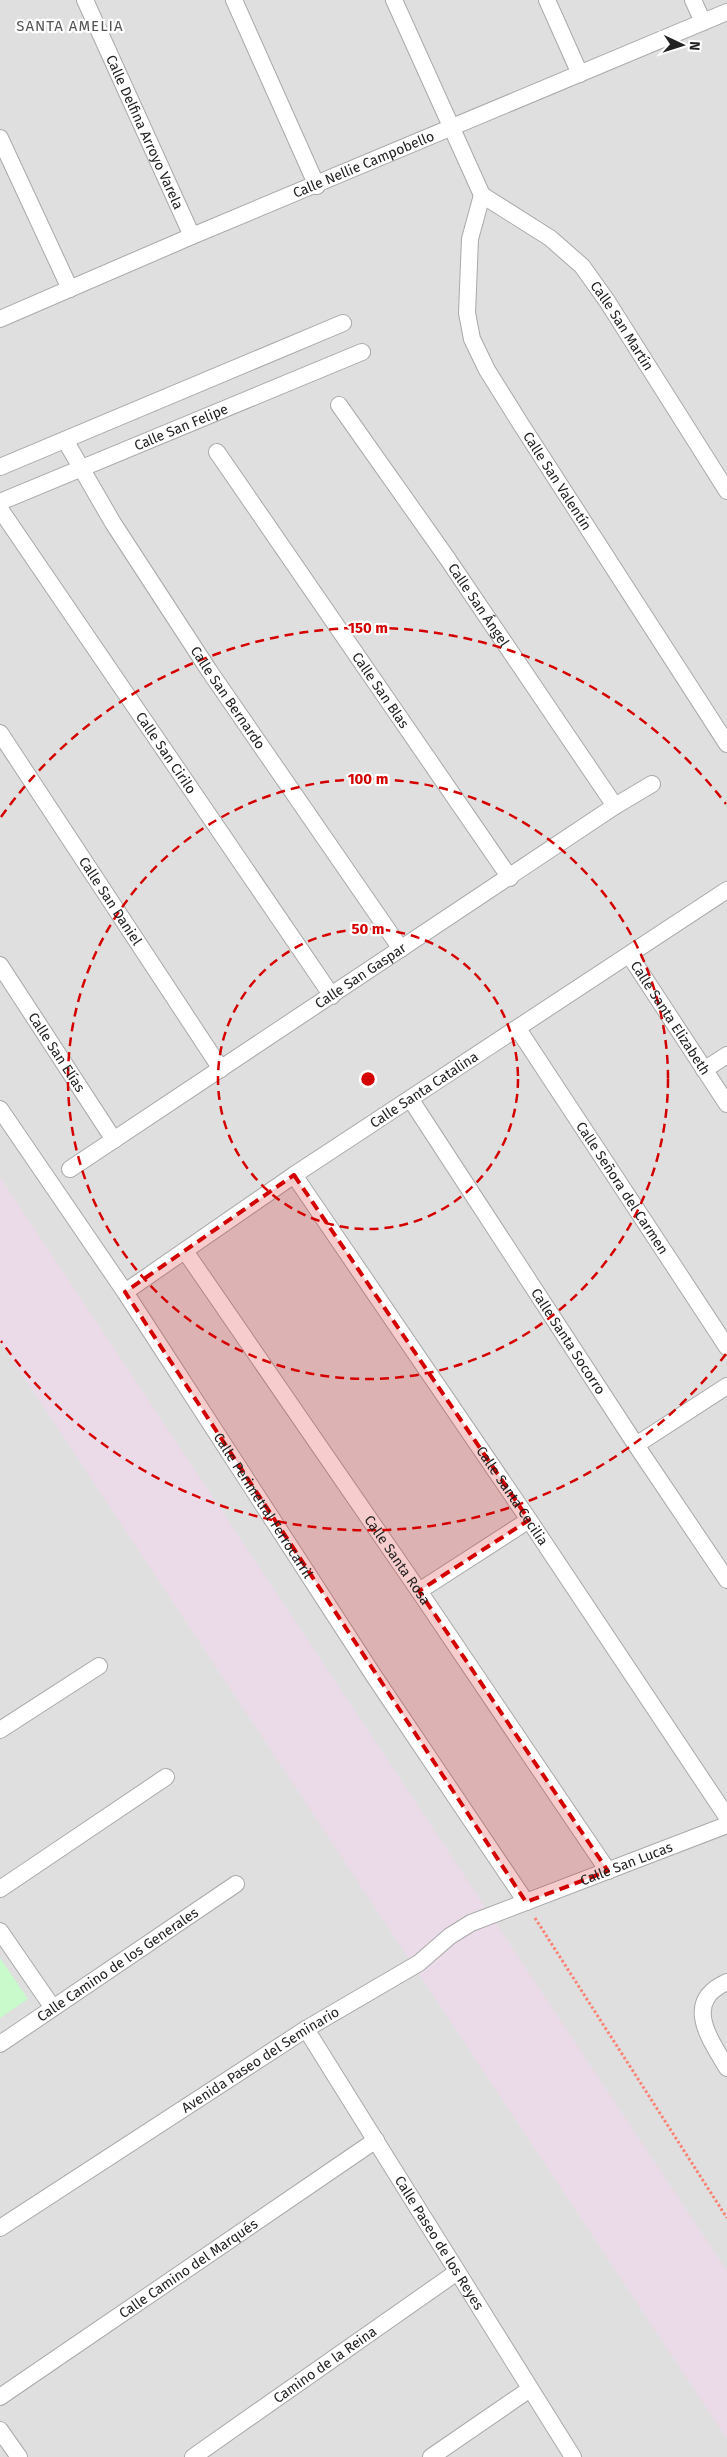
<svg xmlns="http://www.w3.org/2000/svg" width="727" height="2457" font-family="'Fira Sans',sans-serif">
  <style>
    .residential { fill: #e0dfdf }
    .industrial { fill: #ebdbe8 }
    .park { fill: #c8facc }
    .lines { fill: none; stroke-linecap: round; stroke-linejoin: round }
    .street-casing { stroke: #a9a9a9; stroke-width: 18 }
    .path { stroke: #fa8072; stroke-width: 3; stroke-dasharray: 2.5 2.5; stroke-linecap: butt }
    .street { stroke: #fff; stroke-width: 16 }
    .marked { fill: #d40000; fill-opacity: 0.2; stroke: #d40000; stroke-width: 4; stroke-dasharray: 10 6; stroke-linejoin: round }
    .ring { fill: none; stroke: #d40000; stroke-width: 2.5; stroke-dasharray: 9 6 }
    .labels { text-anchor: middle; stroke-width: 4.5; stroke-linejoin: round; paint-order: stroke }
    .street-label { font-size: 14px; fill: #222; stroke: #fff }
    .neighbourhood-label { font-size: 15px; letter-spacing: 1px; fill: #555; stroke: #fff }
    .centre { fill: #d40000; stroke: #fff; stroke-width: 2.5 }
    .ring-label { font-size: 15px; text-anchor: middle; font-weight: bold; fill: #d40000; stroke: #fff; stroke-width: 4.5; stroke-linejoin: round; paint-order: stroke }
  </style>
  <rect width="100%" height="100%" fill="#f2efe9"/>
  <rect class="residential" x="0" y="0" width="727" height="2457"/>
  <polygon class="industrial" points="0,1177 727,2271 727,2439 0,1341"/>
  <polygon class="park" points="0,1958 28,1999 0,2018"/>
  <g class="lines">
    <defs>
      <g id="street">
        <path id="s1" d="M85 0 192 236"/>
        <polyline points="234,0 317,186"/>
        <polyline points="394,0 482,195"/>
        <polyline points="547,0 580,74"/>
        <polyline points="693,0 703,22"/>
        <polyline points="0,138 70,289"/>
        <path id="s2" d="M482 195 470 239 467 313 472 339 487 370 522 426 727 744"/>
        <path id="s3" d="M482 195 550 238 582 266 607 301 727 491"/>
        <path id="s4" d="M0 319 192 236 727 12"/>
        <path id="s5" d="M339 405 447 558 615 806"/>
        <path id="s6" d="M65 440 113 523 210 672 401 949"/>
        <path id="s7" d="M217 452 510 878"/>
        <polyline points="0,467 343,323"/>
        <path id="s8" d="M0 502 362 352"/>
        <path id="s9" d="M0 509 332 996"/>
        <path id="s10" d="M0 733 221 1069"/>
        <path id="s11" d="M630 956 727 1104"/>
        <path id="s12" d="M0 965 114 1140"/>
        <path id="s13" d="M518 1029 727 1347"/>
        <polyline points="704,1070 727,1055"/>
        <path id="s14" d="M411 1100 636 1445 727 1580"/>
        <path id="s15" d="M0 1109 125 1292 374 1676 526 1902"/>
        <path id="s16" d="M70 1169 615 806 652 784"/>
        <path id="s17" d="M294 1175 529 1520 727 1817"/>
        <path id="s18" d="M185 1251 419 1591 608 1871"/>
        <path id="s19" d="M125 1292 294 1175 727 890"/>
        <polyline points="636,1445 727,1386"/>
        <polyline points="419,1591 529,1520"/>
        <polyline points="0,1730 99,1666"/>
        <polyline points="0,1889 166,1777"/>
        <polyline points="0,1931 53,2008"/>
        <path d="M727 1982C682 2002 710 2039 727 2068"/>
        <path id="s20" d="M306 2029 573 2457"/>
        <path id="s21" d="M0 2044 236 1884"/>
        <path id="s22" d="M0 2228 306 2029 419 1963 450 1936 471 1923 727 1825"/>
        <path id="s23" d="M0 2397 376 2140"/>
        <polyline points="0,2430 19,2457"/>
        <path id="s24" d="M193 2457 457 2272"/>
        <polyline points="431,2457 530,2389"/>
      </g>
    </defs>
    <use href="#street" class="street-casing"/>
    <polyline class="path" points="535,1918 727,2218"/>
    <use href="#street" class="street"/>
  </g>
  <path class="marked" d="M294 1175 529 1520 419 1591 608 1871 526 1902 125 1292Z"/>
  <g class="ring">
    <circle cx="368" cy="1079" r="150"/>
    <circle cx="368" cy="1079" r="300"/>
    <path d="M726 1354A451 451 0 0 1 1 1341M1 817A451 451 0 0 1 726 804"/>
  </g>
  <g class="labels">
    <g class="street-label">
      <text dy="5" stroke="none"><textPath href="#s1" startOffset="145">Calle Delfina Arroyo Varela</textPath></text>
      <text dy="5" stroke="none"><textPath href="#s4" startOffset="395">Calle Nellie Campobello</textPath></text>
      <text dy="5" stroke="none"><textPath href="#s3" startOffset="195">Calle San Martín</textPath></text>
      <text dy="5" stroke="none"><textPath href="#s8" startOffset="196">Calle San Felipe</textPath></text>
      <text dy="5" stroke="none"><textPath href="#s2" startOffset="312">Calle San Valentín</textPath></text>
      <text dy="5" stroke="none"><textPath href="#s5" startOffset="244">Calle San Ángel</textPath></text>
      <text dy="5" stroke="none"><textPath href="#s7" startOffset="289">Calle San Blas</textPath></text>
      <text dy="5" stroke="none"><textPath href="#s6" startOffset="305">Calle San Bernardo</textPath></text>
      <text dy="5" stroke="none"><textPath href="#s9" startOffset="295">Calle San Cirilo</textPath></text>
      <text dy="5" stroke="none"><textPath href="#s10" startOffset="201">Calle San Daniel</textPath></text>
      <text dy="5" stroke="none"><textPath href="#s16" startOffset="349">Calle San Gaspar</textPath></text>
      <text dy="5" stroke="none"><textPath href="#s11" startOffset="74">Calle Santa Elizabeth</textPath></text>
      <text dy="5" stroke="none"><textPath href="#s12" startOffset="104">Calle San Elías</textPath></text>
      <text dy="5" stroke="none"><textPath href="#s19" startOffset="361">Calle Santa Catalina</textPath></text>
      <text dy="5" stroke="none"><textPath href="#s13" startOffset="190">Calle Señora del Carmen</textPath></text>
      <text dy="5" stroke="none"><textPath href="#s14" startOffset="288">Calle Santa Socorro</textPath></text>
      <text dy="5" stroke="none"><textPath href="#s17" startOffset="388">Calle Santa Cecilia</textPath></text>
      <text dy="5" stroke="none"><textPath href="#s15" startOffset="476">Calle Perimetral Ferrocarril</textPath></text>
      <text dy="5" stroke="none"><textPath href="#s18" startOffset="375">Calle Santa Rosa</textPath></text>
      <text dy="5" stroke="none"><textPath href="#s22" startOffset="728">Calle San Lucas</textPath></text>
      <text dy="5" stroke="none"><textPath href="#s21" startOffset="142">Calle Camino de los Generales</textPath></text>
      <text dy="5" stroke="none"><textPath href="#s22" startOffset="310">Avenida Paseo del Seminario</textPath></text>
      <text dy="5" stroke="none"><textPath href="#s20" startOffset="252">Calle Paseo de los Reyes</textPath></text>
      <text dy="5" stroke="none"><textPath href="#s23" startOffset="228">Calle Camino del Marqués</textPath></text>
      <text dy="5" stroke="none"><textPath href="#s24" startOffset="161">Camino de la Reina</textPath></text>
    </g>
    <g class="neighbourhood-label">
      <text x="70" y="31">SANTA AMELIA</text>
    </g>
  </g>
  <circle cx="368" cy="1079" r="8" class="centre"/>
  <g class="ring-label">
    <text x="368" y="633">150 m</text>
    <text x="368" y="784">100 m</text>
    <text x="368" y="934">50 m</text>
  </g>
  <g transform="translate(682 45) rotate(94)" stroke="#ffffff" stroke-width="4" paint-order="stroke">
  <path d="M0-4L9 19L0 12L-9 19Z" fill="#222222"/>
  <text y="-8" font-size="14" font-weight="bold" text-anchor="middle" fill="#222222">N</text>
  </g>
</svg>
